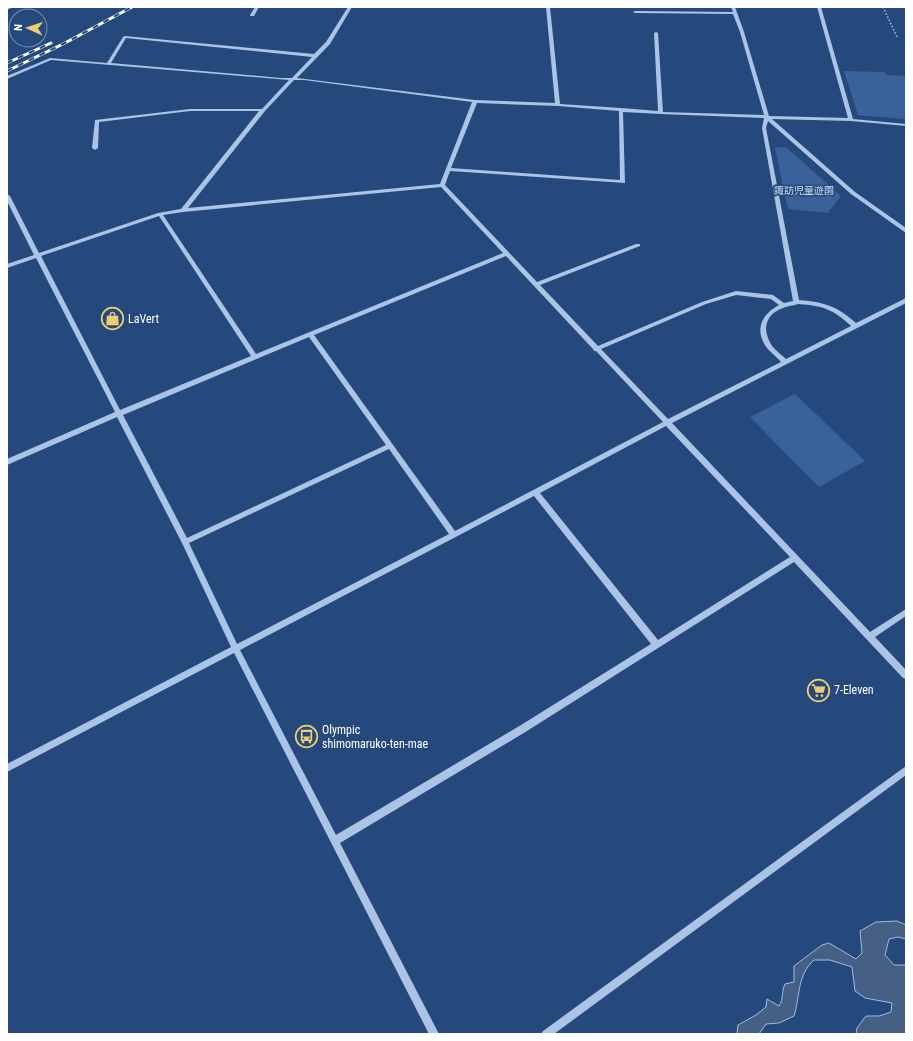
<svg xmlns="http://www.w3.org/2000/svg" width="913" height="1041" font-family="'Roboto Condensed','Noto Sans JP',sans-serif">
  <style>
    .green { fill: #3a629a }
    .water { fill: #466085; stroke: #a0bee5 }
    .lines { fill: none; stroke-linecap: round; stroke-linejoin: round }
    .path { stroke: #abc3e5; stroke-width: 1.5; stroke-dasharray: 1.5 2; stroke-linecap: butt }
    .minor { fill: #abc3e5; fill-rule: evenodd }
    .rail-casing { stroke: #fff; stroke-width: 3 }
    .rail { stroke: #26497d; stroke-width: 2; stroke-dasharray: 6; stroke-linecap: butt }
    .labels { text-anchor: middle; stroke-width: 3; stroke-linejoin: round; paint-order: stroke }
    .far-park-label { font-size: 10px; fill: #cedef4; stroke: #26497d }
    .poi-label { font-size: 12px; fill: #fff; stroke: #26497d; text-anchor: start }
  </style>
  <rect width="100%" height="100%" fill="#26497d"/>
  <g class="green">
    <polygon points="844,71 885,72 886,75 906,76 906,119 858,115"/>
    <polygon points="786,147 841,196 828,213 788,209 775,148"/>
    <polygon points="795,394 865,461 819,487 750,417"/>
  </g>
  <path class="water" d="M897 921 906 925V939L898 937 889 939 885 955 894 965H906V1034H856L857 1028 866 1016H879L891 1012 892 1003 865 998 855 991 852 967 830 960H814C797 975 800 997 794 1016L779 1023 766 1024 759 1034H737L738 1025 756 1015 766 1007 767 999 779 1006C784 999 781 992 785 984L794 982V966L822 945 829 943 856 959 862 953 860 931 876 922Z"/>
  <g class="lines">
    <polyline class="path" points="883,7 897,37"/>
    <g class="minor">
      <polygon points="7,7 13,7 7,10"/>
      <polygon points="255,7 259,7 254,16 250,16 250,15"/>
      <path d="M348 7H352L330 44 297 78 475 100 555 103 546 7H550L560 104 621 108 658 111 654 33 656 32 658 33 663 112 764 115 740 32 733 14 635 13 633 12 635 11 733 12 731 7H735L744 32 769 116 848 118 817 7H821L853 119 906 124V126L851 121 772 119 855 192 906 228V233L851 194 768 121 766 128 799 300C824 302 837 306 856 323L906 298V303L672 423 870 632 906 609V616L875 637 906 670V679L903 678 794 562 527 731 340 843 439 1034H429L234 653 7 772V764L231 647 182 543 117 417 7 465V459L115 412 36 258 7 268V264L34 255 7 201V194L10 196 39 253 158 213 181 209 259 111H190L99 122 98 148 95 150 92 148 95 120 190 109H262L289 80 51 60 7 79V76L50 58 107 63 123 37 125 36 314 54 326 42ZM126 38 312 57 292 78H281L111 63ZM294 80H304L472 102 440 184 188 208 265 111ZM477 103 558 106 619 111 620 180 451 168ZM623 112 661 114 764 118 762 128 793 301 784 303 773 295 736 291 702 302 598 346 540 285 640 246V244H636L537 282 445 185 450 171 625 183ZM441 187 503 253 256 354 163 215 183 212ZM159 216 251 356 120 410 41 256ZM506 256 593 349 594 351H596L663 422 455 531 314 335ZM736 295 771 299 779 305C761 315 754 330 767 348 771 353 777 357 781 362L668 419 601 349 706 304ZM799 304C823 306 833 309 851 326L786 359C782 355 776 351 772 346 769 341 766 334 766 328 768 310 784 307 799 304ZM309 337 386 445 187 538 123 415ZM666 426 790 557 658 640 540 493ZM389 449 449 534 237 644 189 543ZM534 496 651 644 521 725 336 835 240 650Z"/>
      <polygon points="906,766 906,775 554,1034 541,1034 543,1031"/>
    </g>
    <defs>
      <g id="rail">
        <polyline points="7,63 51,43"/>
        <polyline points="7,71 63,44 132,7"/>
      </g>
    </defs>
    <use href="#rail" class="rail-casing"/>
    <use href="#rail" class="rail"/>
  </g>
  <defs>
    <symbol id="shop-ring" viewBox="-11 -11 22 22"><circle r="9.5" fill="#26497d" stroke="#edce71" stroke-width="1.5"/><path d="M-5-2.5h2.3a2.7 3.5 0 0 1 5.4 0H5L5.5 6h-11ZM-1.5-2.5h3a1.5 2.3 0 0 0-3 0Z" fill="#edce71"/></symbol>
    <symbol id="supermarket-ring" viewBox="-11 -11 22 22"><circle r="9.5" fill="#26497d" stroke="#edce71" stroke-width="1.5"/><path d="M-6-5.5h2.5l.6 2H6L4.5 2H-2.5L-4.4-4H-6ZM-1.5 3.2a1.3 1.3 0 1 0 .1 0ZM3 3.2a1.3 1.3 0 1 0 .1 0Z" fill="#edce71"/></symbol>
    <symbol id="bus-ring" viewBox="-11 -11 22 22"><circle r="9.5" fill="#26497d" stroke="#edce71" stroke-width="1.5"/><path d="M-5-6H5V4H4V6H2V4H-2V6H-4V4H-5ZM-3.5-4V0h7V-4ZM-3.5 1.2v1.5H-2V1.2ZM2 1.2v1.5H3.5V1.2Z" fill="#edce71"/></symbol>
  </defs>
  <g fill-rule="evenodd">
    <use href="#shop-ring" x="100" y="306" width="25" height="25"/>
    <use href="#supermarket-ring" x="806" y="678" width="25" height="25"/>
    <use href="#bus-ring" x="294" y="724" width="25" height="25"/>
  </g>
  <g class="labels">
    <g class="far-park-label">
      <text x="804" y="194">諏訪児童遊園</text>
    </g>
    <g class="poi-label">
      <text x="128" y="323">LaVert</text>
      <text x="834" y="694">7-Eleven</text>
      <text x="322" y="734">Olympic<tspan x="322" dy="14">shimomaruko-ten-mae</tspan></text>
    </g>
  </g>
  <rect width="913" height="1041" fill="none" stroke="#ffffff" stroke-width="16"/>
  <g transform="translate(28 28) rotate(273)"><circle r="19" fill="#26497d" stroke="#7d92b1"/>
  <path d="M0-3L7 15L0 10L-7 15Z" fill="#edce71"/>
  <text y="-6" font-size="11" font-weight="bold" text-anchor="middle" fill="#ffffff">N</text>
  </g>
</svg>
